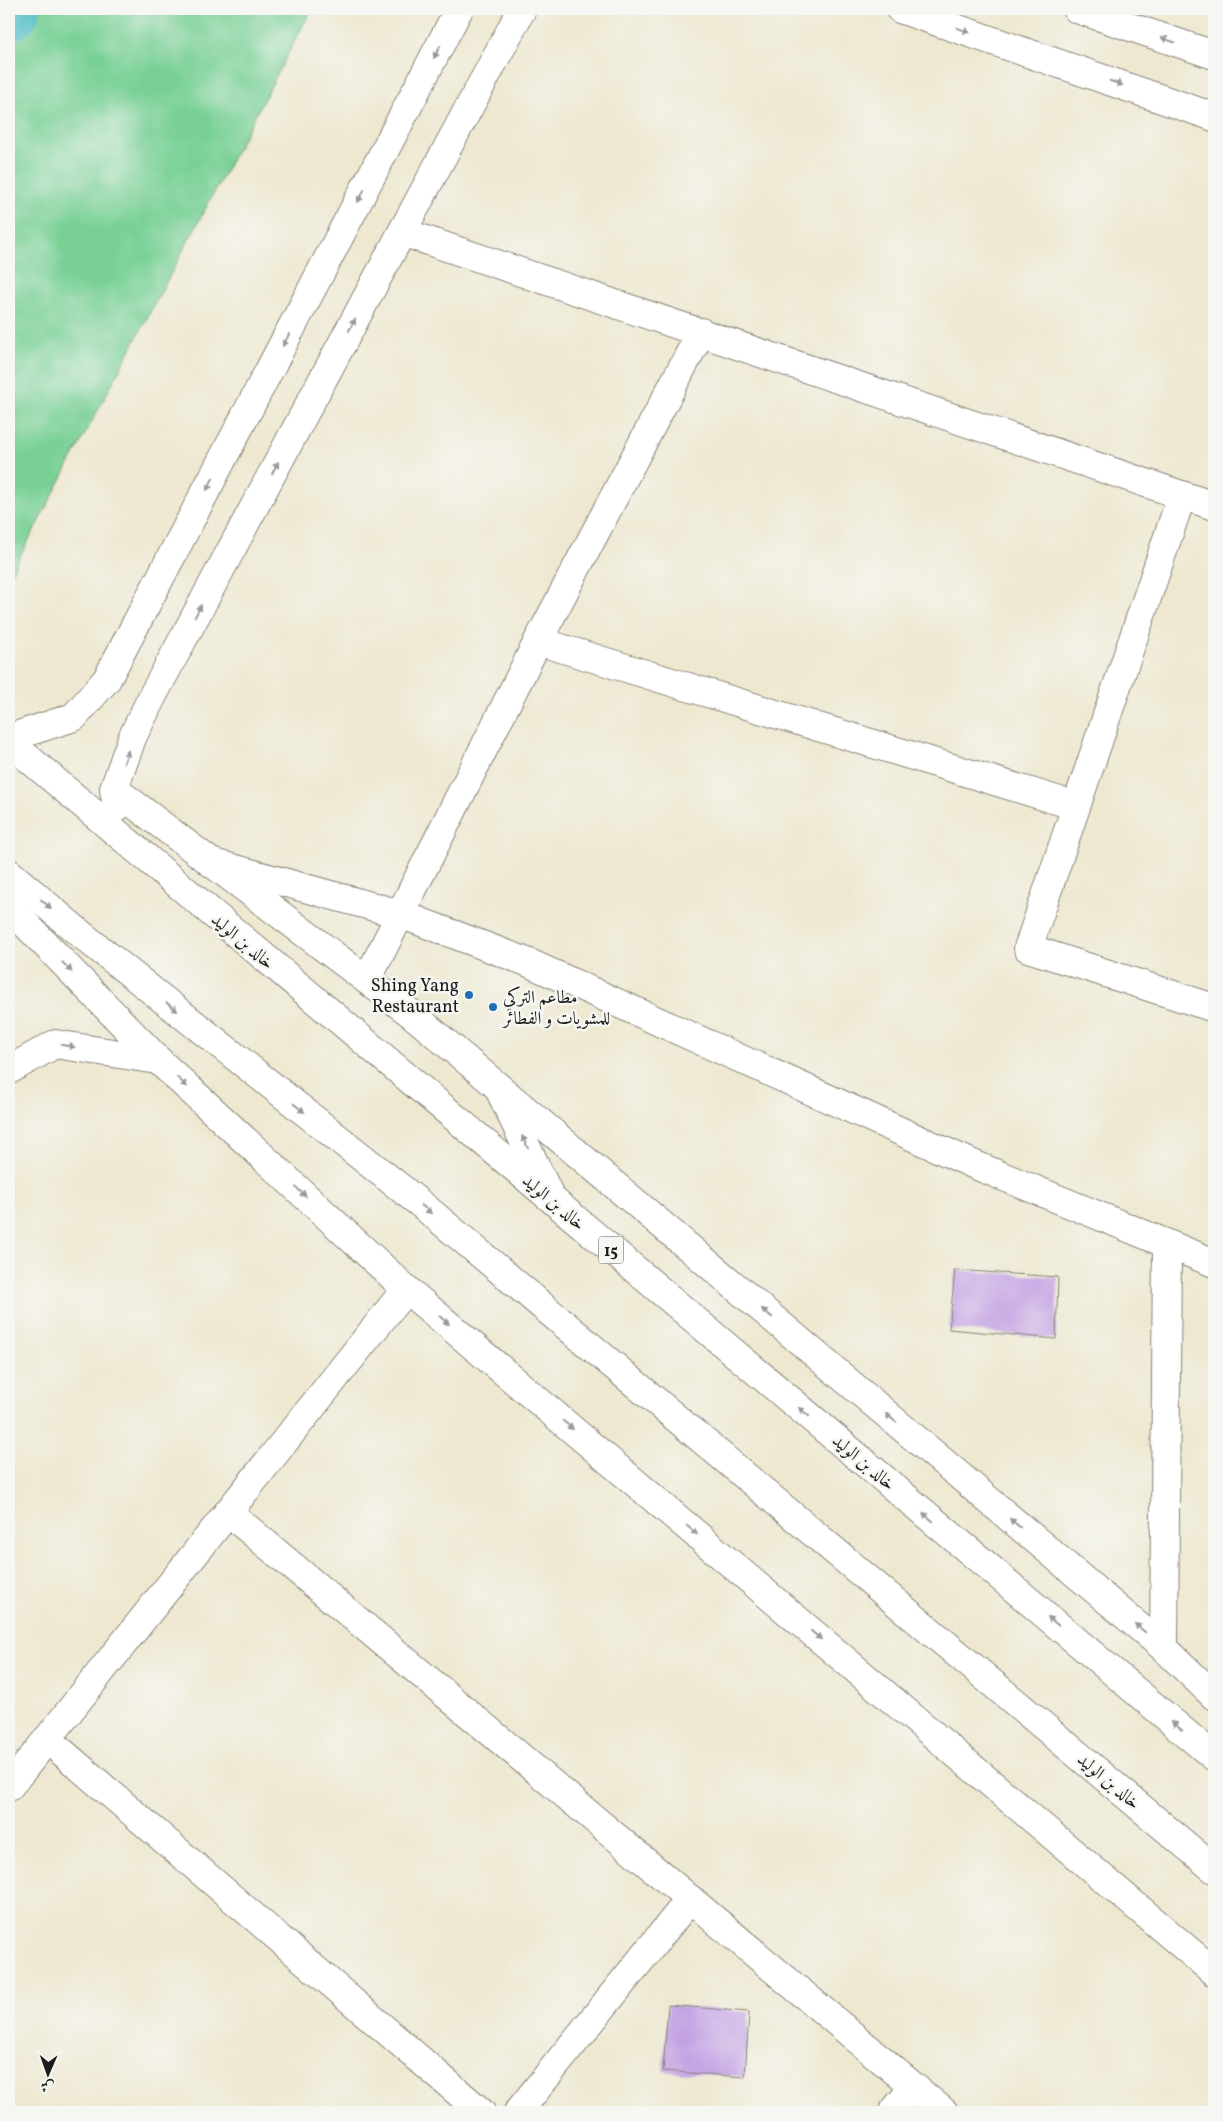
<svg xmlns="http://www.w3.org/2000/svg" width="1223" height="2121" font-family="Vollkorn,Amiri,serif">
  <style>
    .green { fill: #78d095; stroke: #4a7658 }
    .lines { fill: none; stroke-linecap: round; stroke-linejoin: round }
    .river { stroke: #50bec6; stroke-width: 60 }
    .building { fill: #c19fe3 }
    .minor-casing { stroke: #858276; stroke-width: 30 }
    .major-casing { stroke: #858276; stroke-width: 30 }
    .highway-casing { stroke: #858276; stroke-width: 30 }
    .minor { stroke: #fff; stroke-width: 28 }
    .major { stroke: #fff; stroke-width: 28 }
    .highway { stroke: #fff; stroke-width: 28 }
    .oneway { fill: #999 }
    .poi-dot { fill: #1f6fb2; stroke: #f6f6f2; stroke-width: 2 }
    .labels { text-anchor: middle; stroke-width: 5; stroke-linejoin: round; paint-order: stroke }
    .shield { fill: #f6f6f2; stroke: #5d5d5c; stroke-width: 1 }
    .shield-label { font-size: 16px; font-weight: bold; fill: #1c1c1c }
    .street-label { font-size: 18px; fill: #1c1c1c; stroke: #f6f6f2 }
    .poi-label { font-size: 18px; fill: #1c1c1c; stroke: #f6f6f2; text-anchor: end }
  </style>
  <rect width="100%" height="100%" fill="#f6f6f2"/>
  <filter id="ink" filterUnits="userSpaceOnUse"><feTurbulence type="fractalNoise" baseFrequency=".02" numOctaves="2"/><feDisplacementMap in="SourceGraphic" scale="10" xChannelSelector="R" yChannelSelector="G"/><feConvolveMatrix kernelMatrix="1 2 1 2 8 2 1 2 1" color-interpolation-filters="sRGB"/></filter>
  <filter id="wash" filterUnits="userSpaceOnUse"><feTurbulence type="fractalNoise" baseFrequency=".0096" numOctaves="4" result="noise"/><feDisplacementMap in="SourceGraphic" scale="20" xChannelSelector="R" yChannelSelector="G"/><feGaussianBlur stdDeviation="1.12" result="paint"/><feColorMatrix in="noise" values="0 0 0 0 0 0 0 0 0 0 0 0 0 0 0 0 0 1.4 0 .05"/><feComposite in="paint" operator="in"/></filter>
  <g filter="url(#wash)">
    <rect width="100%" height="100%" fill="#eee8d0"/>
    <polygon class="green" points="9,9 312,9 9,577"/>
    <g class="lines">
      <polyline class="river" points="9,10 10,9"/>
    </g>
    <g id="blocks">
      <g class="building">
        <polygon points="955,1270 1058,1277 1056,1339 949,1329"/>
        <polygon points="668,2005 749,2012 745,2077 663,2071"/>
      </g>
    </g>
  </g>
  <g filter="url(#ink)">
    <use href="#blocks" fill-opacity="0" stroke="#858276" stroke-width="1"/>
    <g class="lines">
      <defs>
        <g id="minor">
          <polyline points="402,232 1214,506"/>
          <polyline points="1182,495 1028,948 1214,1008"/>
          <polyline points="538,641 1076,806"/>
          <polyline points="210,862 400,914 527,962 975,1165 1214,1263"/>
          <polyline points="367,980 538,641 701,332"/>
          <polyline points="9,1070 55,1044 158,1060"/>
          <polyline points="228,1512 944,2112"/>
          <polyline points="1164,1648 1167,1244"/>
          <polyline points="47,1739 481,2112"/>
          <polyline points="9,1787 406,1289"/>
          <polyline points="518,2112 690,1899"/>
          <polyline points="893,2112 914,2087"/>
        </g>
        <g id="major">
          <polyline points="900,9 1214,117"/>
          <polyline points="1077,9 1214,55"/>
          <polyline points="9,738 74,717 107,679 459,9"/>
          <polyline points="114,789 413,1015 1164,1648 1214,1696"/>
          <polyline points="117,807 114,789 132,738 153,695 522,9"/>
          <polyline points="9,907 158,1060 406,1289 1214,1972"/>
        </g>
        <g id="highway">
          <polyline points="9,742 1214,1757"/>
          <polyline points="9,873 77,931 422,1205 1214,1869"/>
          <polyline points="498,1087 549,1194"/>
        </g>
      </defs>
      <use href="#minor" class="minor-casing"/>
      <use href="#major" class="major-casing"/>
      <use href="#highway" class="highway-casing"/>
      <use href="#minor" class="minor"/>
      <use href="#major" class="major"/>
      <use href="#highway" class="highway"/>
    </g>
    <defs><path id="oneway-solid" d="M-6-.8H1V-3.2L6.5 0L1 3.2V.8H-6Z" transform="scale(1.25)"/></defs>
    <g class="oneway">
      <use href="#oneway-solid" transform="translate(963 30) rotate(19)"/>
      <use href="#oneway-solid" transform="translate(1168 40) rotate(-161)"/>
      <use href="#oneway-solid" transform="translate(437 52) rotate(118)"/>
      <use href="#oneway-solid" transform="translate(1116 83) rotate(19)"/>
      <use href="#oneway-solid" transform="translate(361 196) rotate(118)"/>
      <use href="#oneway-solid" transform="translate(352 325) rotate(-62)"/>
      <use href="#oneway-solid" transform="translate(286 340) rotate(118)"/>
      <use href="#oneway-solid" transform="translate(275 468) rotate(-62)"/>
      <use href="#oneway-solid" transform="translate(210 484) rotate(118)"/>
      <use href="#oneway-solid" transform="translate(198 611) rotate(-62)"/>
      <use href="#oneway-solid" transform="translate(126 757) rotate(-71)"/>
      <use href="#oneway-solid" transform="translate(46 904) rotate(41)"/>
      <use href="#oneway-solid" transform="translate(67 967) rotate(46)"/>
      <use href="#oneway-solid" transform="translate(172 1007) rotate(38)"/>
      <use href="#oneway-solid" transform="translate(68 1046) rotate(9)"/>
      <use href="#oneway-solid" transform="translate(182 1082) rotate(43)"/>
      <use href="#oneway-solid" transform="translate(299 1108) rotate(38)"/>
      <use href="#oneway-solid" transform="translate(525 1142) rotate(-116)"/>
      <use href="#oneway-solid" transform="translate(301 1192) rotate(43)"/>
      <use href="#oneway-solid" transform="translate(426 1209) rotate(40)"/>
      <use href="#oneway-solid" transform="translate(767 1313) rotate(-140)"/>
      <use href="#oneway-solid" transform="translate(444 1320) rotate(40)"/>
      <use href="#oneway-solid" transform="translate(804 1412) rotate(-140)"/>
      <use href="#oneway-solid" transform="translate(891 1418) rotate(-140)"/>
      <use href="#oneway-solid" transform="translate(568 1425) rotate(40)"/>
      <use href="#oneway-solid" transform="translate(928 1517) rotate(-140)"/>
      <use href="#oneway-solid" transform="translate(1015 1523) rotate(-140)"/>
      <use href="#oneway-solid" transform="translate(692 1530) rotate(40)"/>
      <use href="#oneway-solid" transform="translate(1053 1621) rotate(-140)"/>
      <use href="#oneway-solid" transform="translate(1140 1628) rotate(-140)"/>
      <use href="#oneway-solid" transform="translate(816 1635) rotate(40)"/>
      <use href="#oneway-solid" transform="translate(1177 1726) rotate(-140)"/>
    </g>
  </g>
  <g class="poi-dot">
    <circle cx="469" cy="995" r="5"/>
    <circle cx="493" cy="1007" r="5"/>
  </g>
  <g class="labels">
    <rect class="shield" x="598.5" y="1236.5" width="25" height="27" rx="4"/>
    <g class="shield-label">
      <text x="611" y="1256">15</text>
    </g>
    <g class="street-label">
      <text transform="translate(243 941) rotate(40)" y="6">خالد بن الوليد</text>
      <text transform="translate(554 1202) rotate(40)" y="6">خالد بن الوليد</text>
      <text transform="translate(864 1462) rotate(40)" y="6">خالد بن الوليد</text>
      <text transform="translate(1109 1781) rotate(40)" y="6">خالد بن الوليد</text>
    </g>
    <g class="poi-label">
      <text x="459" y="991">Shing Yang<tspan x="459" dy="21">Restaurant</tspan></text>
      <text x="503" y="1003" text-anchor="start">مطاعم التركي<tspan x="503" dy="21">للمشويات و الفطائر</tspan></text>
    </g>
  </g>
  <rect width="1223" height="2121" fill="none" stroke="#f6f6f2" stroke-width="30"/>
  <g transform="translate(48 2074) rotate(182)" stroke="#f6f6f2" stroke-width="4" paint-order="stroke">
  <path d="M0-4L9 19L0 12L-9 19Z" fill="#1c1c1c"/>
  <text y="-8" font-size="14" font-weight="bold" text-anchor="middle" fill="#1c1c1c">ش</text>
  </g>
</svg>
